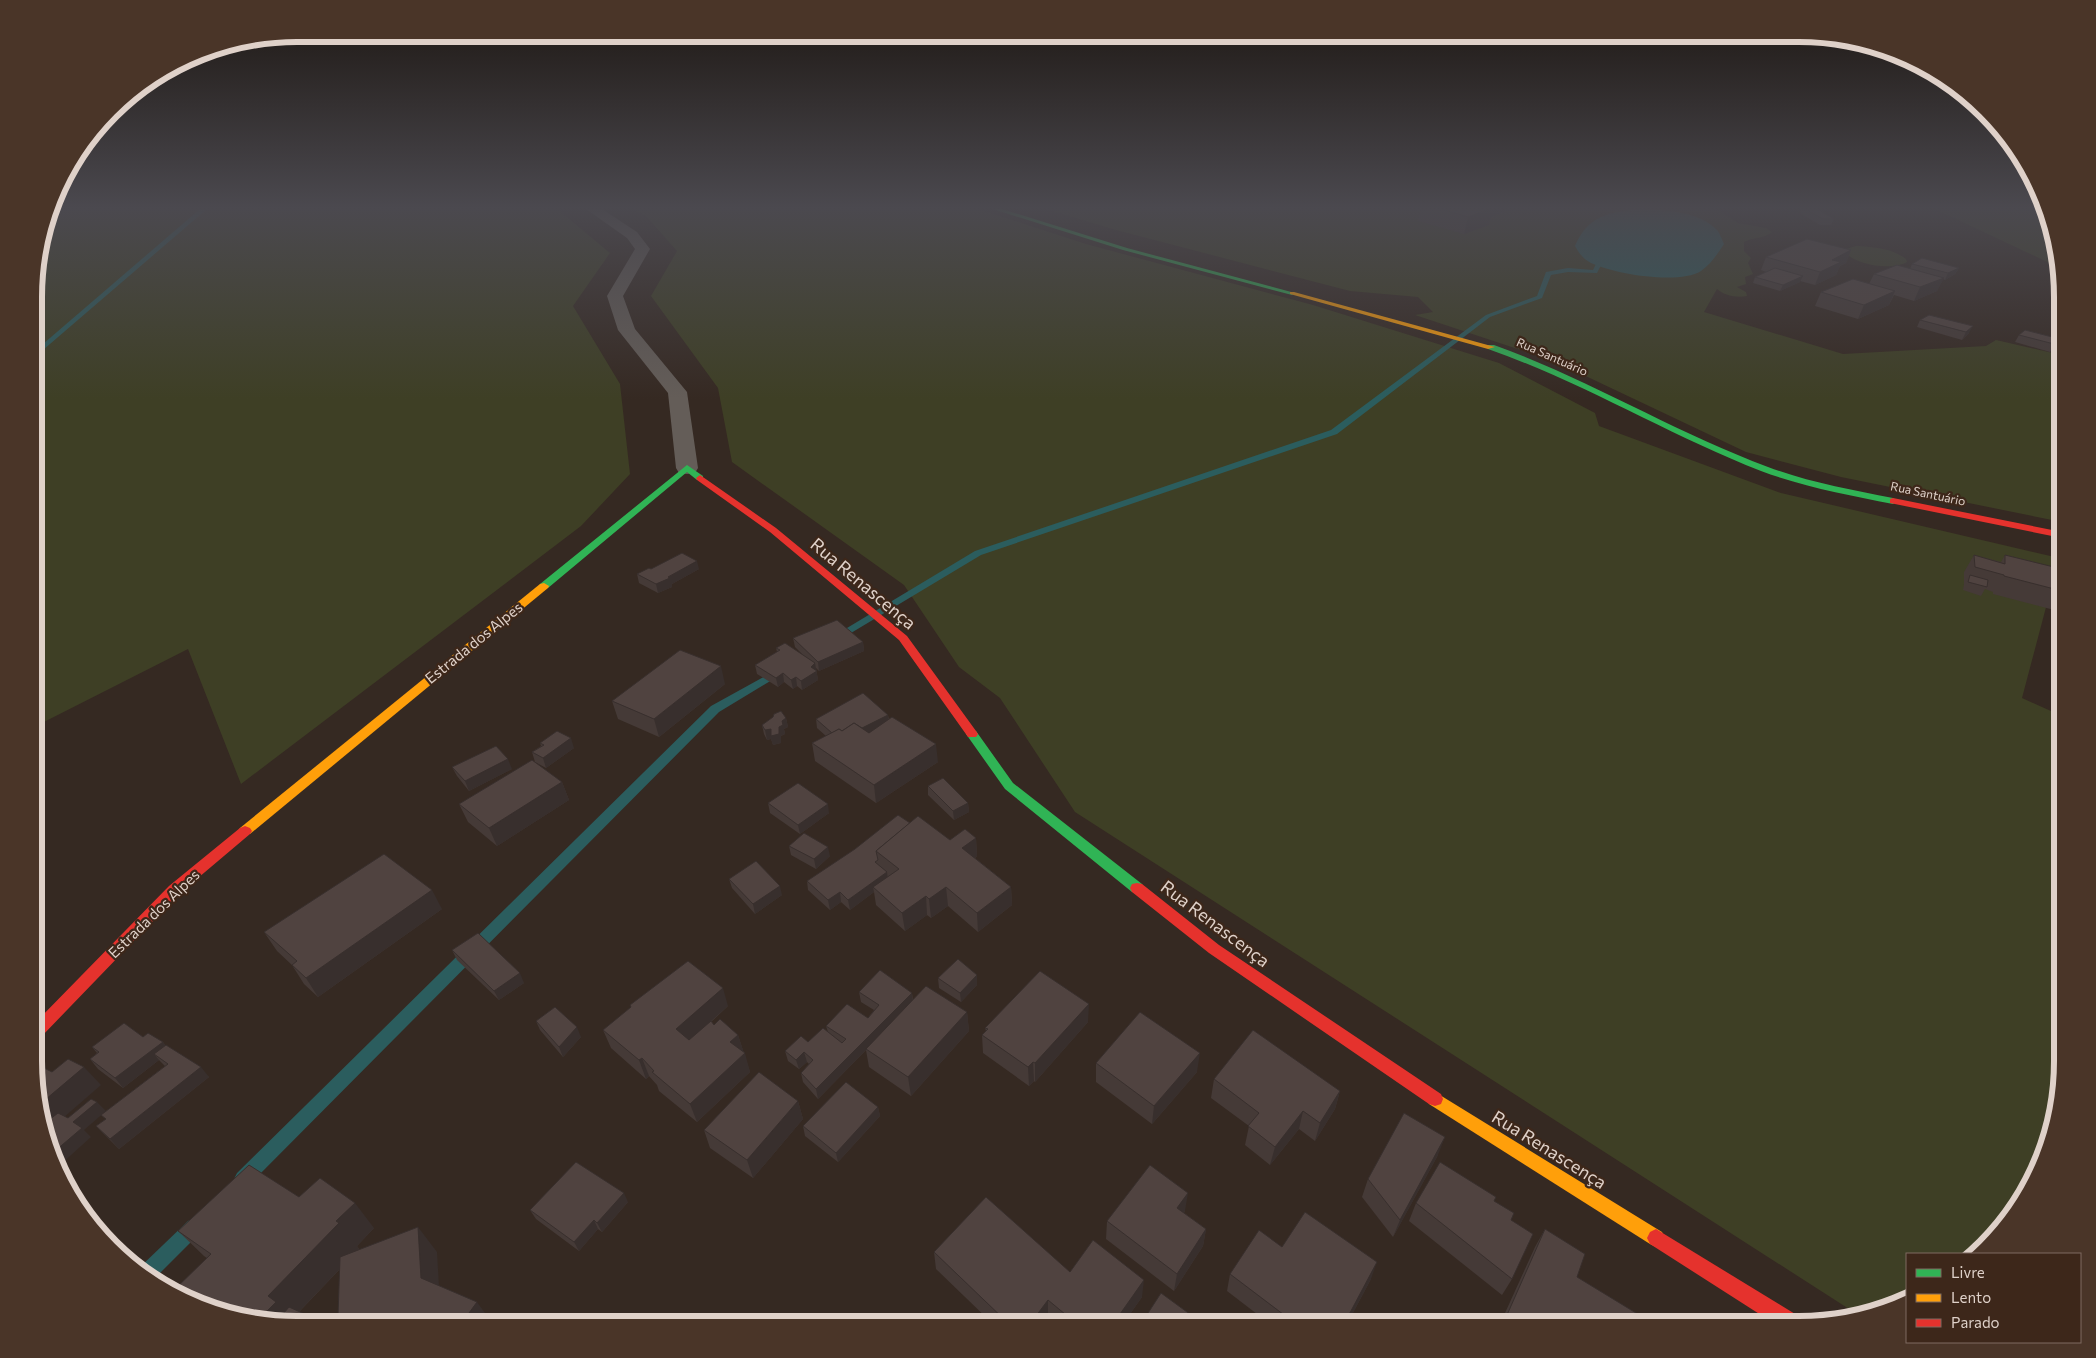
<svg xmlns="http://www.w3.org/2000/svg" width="2096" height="1358" font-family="Commissioner,sans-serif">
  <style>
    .green { fill: #3e3f25 }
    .water { fill: #2b5d5e }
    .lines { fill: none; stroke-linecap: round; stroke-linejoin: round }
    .stream { fill: #2b5d5e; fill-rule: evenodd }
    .street { fill: #645d58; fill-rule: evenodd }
    .fast { fill: #30b455; fill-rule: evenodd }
    .slow { fill: #ff9f0a; fill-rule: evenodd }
    .jam { fill: #e5322d; fill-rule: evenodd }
    .wall { fill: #453a37 }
    .shaded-wall { fill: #382f2d }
    .building { fill: #504340; stroke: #382f2d }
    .labels { text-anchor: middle; stroke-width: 4.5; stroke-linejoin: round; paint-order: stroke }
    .far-street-label { font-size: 12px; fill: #dfd1c9; stroke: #3d271a }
    .street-label { font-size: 15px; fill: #dfd1c9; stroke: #3d271a }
    .near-street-label { font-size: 18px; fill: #dfd1c9; stroke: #3d271a }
    .rim { fill: none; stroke: #dfd1c9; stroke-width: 6 }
  </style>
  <rect width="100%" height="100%" fill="#352922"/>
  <g class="green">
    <polygon points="52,209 557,209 610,253 573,306 620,384 630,474 581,526 241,784 188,649 36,726 36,263"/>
    <polygon points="631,209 978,209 1086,244 1313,305 1499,363 1595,413 1599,426 1781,493 2059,558 2022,698 2062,716 2062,1078 2048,1145 2018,1207 1977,1254 1907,1254 1907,1299 1860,1316 1075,812 1000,698 959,667 904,585 732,462 718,388 651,296 677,251 646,216"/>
    <path d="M1046 209H1716L1738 223 1766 228 1772 232C1764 239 1753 237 1744 242V251L1751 258 1748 263 1753 274 1745 277 1746 284 1737 287 1746 292 1747 296C1737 298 1725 296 1717 289L1704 312 1843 354 1986 346 1996 340 2062 355V522L1841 477 1746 452 1554 361 1415 315 1433 312 1418 297 1350 291 1116 230Z"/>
    <polygon points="1935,209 2045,209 2053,229 2060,268"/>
    <path d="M1856 246C1873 247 1892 248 1906 259L1907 262C1891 271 1853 265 1843 250Z"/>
  </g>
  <path class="water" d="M1641 209C1664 210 1699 211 1717 230 1720 233 1722 240 1724 244 1718 253 1711 264 1701 271 1679 285 1614 274 1591 263 1583 259 1579 253 1575 246 1588 215 1610 212 1641 209Z"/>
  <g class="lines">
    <g class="stream">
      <polygon points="200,209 207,209 36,356 36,350"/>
      <polygon points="1599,261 1602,263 1597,273 1568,272 1551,275 1542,298 1490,317 1337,434 981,555 841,639 837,640 832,637 975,551 1331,430 1486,315 1537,296 1546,272 1568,268 1593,270 1597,262"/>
      <polygon points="778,669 782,670 784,672 782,674 719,712 249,1185 243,1187 237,1185 234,1179 237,1173 711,706"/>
      <polygon points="194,1218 200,1221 203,1227 200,1233 152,1281 138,1269 188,1221"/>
    </g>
    <polygon class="street" points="586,209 602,209 637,232 650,249 623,296 635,329 687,392 698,468 695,473 687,474 679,473 676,468 668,393 618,330 607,296 635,249 627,238"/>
    <g class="fast">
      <polygon points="993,209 1002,209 1127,248 1295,293 1292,295 1123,250"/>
      <path d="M1488 345H1494C1588 379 1674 432 1768 467 1808 482 1851 490 1893 498L1898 501 1893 504C1849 495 1804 487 1761 471 1668 435 1583 382 1488 349Z"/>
      <polygon points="687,465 703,476 703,480 697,480 687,472 548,588 540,588 539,586 540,584"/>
      <polygon points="972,730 976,731 1013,783 1142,884 1144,888 1142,892 1137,893 1132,892 1005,789 966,734"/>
    </g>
    <g class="slow">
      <polygon points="1290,292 1294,292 1495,347 1488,349 1290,294"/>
      <polygon points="544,583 549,586 548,588 250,834 240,834 238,831 240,828 540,584"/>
      <polygon points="1435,1092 1662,1232 1665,1238 1662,1244 1656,1247 1650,1244 1429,1104 1427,1099 1429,1094"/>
    </g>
    <g class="jam">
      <polygon points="700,475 776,528 907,636 976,731 978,734 976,737 968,737 899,640 770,532 697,480 696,478"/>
      <polygon points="1893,498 2062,532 2062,538 1890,503 1890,499"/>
      <polygon points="245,826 250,828 252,831 250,834 179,894 41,1037 36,1039 36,1022 169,886 240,828"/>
      <polygon points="1137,883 1142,884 1219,945 1441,1094 1443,1099 1441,1104 1435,1106 1429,1104 1209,953 1132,892 1130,888 1132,884"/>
      <polygon points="1656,1229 1800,1317 1802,1324 1775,1324 1650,1244 1647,1238 1650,1232"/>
    </g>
  </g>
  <g class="wall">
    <polygon points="1421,209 1511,209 1491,217 1489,225 1464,234 1418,221"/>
    <polygon points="1801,209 1817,209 1834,219 1831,225 1820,225 1800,213"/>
    <polygon points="1851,250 1846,263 1840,266 1836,275 1815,285 1800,281 1800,282 1780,291 1753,283 1755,277 1766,272 1761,270 1766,257"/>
    <polygon points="1912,264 1959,268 1955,274 1945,280 1943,279 1937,291 1914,301 1894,295 1889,305 1858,319 1815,306 1821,292 1869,284 1874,274 1910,269"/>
    <polygon points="1920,320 1969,333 1962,340 1917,327"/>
    <polygon points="2019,335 2060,339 2056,346 2050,352 2015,342"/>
    <polygon points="1974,555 2001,562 2005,555 2062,569 2062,612 1993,594 1993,592 1985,589 1981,596 1963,590 1964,584 1964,572"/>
    <polygon points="651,569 699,569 672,584 672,587 658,593 639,583 637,574"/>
    <polygon points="793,638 863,642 864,651 819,671 816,668 818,680 802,690 797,686 793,689 784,682 778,687 757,674 755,665 777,652 776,648 803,655 795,647"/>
    <polygon points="725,684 659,737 618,719 612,701"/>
    <polygon points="888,715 889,719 938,762 876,803 815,761 812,743 826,736 817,728 816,719"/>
    <polygon points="786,718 788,727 784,729 785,734 781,736 781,743 773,745 771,739 767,740 764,734 762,725"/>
    <polygon points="540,743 574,748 546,768 535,762 532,752 541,746"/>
    <polygon points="452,767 512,769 469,791 457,776"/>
    <polygon points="562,782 569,800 497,846 468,822 459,804"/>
    <polygon points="928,786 968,803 969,812 954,820 928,795"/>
    <polygon points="768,803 829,813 800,834 770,813"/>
    <polygon points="910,823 950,840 976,838 977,856 975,858 1011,887 1012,905 978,932 948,906 931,918 927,915 905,931 876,905 874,892 850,910 841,902 830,910 808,890 807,881"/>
    <polygon points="789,846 830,856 816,869 791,855"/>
    <polygon points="729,879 782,895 755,914 732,888"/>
    <polygon points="442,909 318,997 304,984 292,965 277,951 264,932"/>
    <polygon points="452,950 524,983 499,1000 457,960"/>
    <polygon points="977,975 977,985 961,1002 939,988 938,978"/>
    <polygon points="859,992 912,993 913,999 967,1012 969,1031 911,1096 869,1067 866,1050 818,1099 803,1082 801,1073 809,1064 807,1062 799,1069 788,1061 785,1051 808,1042 828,1032 826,1026 868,1018 874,1010 861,1002"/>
    <polygon points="728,1006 711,1022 714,1025 738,1035 750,1072 697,1122 659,1091 657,1085 649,1076 646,1079 611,1048 603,1030"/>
    <polygon points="536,1021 581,1037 563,1057 540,1030"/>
    <polygon points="1088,1022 1035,1082 1034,1081 1029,1086 983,1053 982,1035 986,1031 985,1028"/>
    <polygon points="143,1037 163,1042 165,1045 209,1077 119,1149 96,1126 106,1119 101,1115 165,1066 159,1060 123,1088 98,1069 90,1059 97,1053 92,1047"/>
    <polygon points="1096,1063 1197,1072 1152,1124 1096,1082"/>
    <polygon points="1214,1079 1340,1091 1335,1109 1315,1141 1299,1129 1270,1165 1245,1145 1249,1126 1211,1098"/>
    <polygon points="798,1101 803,1119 753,1178 710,1148 704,1130"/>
    <polygon points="878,1107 880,1116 838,1162 805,1136 803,1126"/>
    <polygon points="1438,1155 1393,1237 1362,1197 1368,1179"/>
    <polygon points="1494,1201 1512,1279 1502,1295 1409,1221 1416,1203"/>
    <polygon points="628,1202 602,1232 598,1229 579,1251 536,1219 530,1210"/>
    <polygon points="1185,1211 1184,1213 1206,1229 1203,1246 1174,1291 1106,1239 1107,1221"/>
    <polygon points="374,1228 357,1246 359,1249 357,1251 437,1252 338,1316 340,1269 299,1312 297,1324 204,1256 178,1231"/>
    <polygon points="1545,1229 1577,1277 1639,1324 1500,1324 1535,1247"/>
    <polygon points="1282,1247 1371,1279 1347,1324 1270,1324 1227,1291 1230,1274"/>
    <polygon points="934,1252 1070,1272 1142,1297 1123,1324 1057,1324 1048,1317 1043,1324 993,1324 936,1269"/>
  </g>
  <g class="shaded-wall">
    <polygon points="1486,209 1511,209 1491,217 1489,225 1464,234 1468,217"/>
    <polygon points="1851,250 1846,263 1840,266 1836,275 1815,285 1820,272 1832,260"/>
    <polygon points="1959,268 1955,274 1945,280 1948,273"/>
    <polygon points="1803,276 1800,282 1780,291 1783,285"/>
    <polygon points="1944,278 1937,291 1914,301 1920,287"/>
    <polygon points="1895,291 1889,305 1858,319 1864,305"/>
    <polygon points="1973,326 1969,333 1962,340 1966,332"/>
    <polygon points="2060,339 2056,346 2050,352 2054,344"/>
    <polygon points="697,561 699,569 672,584 672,587 658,593 656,584"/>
    <polygon points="863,642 864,651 819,671 818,662"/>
    <polygon points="815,663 818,680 802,690 801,681 811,667"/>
    <polygon points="721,666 725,684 659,737 654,719"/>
    <polygon points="783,673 784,682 778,687 776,678"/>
    <polygon points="796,677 797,686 793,689 791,680"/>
    <polygon points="888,715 889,724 840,748 839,739"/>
    <polygon points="786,718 788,727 784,729 785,734 781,736 781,743 773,745 771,739 767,740 765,730 779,727 782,721"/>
    <polygon points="571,738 574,748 546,768 543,758"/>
    <polygon points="936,744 938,762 876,803 874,785"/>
    <polygon points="508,759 512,769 469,791 465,781"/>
    <polygon points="562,782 569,800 497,846 489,828"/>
    <polygon points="968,803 969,812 954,820 953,811"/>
    <polygon points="828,804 829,813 800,834 798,825"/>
    <polygon points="976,838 977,856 963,866 962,848"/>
    <polygon points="828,847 830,856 816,869 814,859"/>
    <polygon points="887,872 888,881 873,887 874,892 850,910 848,900"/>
    <polygon points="780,886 782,895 755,914 753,904"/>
    <polygon points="946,887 948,906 931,918 929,899"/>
    <polygon points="1011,887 1012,905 978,932 977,913"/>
    <polygon points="432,890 442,909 318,997 306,978"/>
    <polygon points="840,892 841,902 830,910 828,900"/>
    <polygon points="926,896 927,915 905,931 902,913"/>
    <polygon points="520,973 524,983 499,1000 494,991"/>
    <polygon points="977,975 977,985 961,1002 960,993"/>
    <polygon points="723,988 728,1006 682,1047 676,1029"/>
    <polygon points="912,993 913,1002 818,1099 816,1089"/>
    <polygon points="1089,1004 1088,1022 1035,1082 1035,1063"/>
    <polygon points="967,1012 969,1031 911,1096 908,1077"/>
    <polygon points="577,1027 581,1037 563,1057 559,1047"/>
    <polygon points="738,1035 744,1053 730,1042"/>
    <polygon points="163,1042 170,1051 154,1054 159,1060 123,1088 115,1078"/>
    <polygon points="804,1052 807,1062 799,1069 796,1060"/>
    <polygon points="745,1053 750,1072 697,1122 690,1104"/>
    <polygon points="1200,1053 1197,1072 1152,1124 1154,1106"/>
    <polygon points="642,1058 649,1076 646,1079 639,1060"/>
    <polygon points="1033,1062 1034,1081 1029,1086 1028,1067"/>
    <polygon points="84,1067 101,1085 48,1131 39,1105"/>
    <polygon points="201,1067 209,1077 119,1149 110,1139"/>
    <polygon points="1340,1091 1335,1109 1315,1141 1320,1123"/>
    <polygon points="798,1101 803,1119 753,1178 747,1160"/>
    <polygon points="97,1102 106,1111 84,1130 91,1137 60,1165 55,1151 73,1122"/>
    <polygon points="878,1107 880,1116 838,1162 836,1153"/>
    <polygon points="1303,1111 1299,1129 1270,1165 1275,1147"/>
    <polygon points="1445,1137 1438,1155 1393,1237 1400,1220"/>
    <polygon points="624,1193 628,1202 602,1232 597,1223"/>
    <polygon points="1188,1193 1185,1211 1175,1225 1177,1208"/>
    <polygon points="355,1203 374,1228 357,1246 359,1249 292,1319 297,1324 260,1318 268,1296 336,1221"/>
    <polygon points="594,1220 598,1229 579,1251 574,1242"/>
    <polygon points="418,1227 437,1252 440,1303 421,1278"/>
    <polygon points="1206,1229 1203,1246 1174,1291 1177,1274"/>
    <polygon points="1377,1262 1371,1279 1347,1324 1344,1324"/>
    <polygon points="1144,1280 1142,1297 1123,1324 1113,1324"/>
    <polygon points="1048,1300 1048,1317 1043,1324 1030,1324"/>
    <polygon points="477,1302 493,1324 461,1324"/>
  </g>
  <g class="building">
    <polygon points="1441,209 1489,209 1468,217"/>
    <polygon points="1805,209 1817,209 1834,219 1823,219"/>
    <polygon points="1807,239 1851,250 1832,260 1841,262 1820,272 1766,257"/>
    <polygon points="1922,258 1959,268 1948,273 1912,264"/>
    <polygon points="1897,265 1944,278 1920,287 1874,274"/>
    <polygon points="1775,268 1803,276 1783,285 1755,277"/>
    <polygon points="1853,279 1895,291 1864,305 1821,292"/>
    <polygon points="1929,315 1973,326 1966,332 1920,320"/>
    <polygon points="2025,330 2060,339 2054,344 2019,335"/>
    <polygon points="682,553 697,561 668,577 670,578 656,584 637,574 649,568 651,569"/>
    <polygon points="1974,555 2005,564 2005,555 2062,569 2062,591 2004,576 2004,575 1975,567"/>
    <polygon points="1970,575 1988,580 1987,587 1968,582"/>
    <polygon points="837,620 863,642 818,662 793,638"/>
    <polygon points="785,643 815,663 811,667 817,671 801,681 796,677 791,680 783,673 776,678 755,665 780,650 776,648"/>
    <polygon points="680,650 721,666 654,719 612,701"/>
    <polygon points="863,693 888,715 862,728 854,723 842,731 839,729 832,733 816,719"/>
    <polygon points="781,711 786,718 782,721 783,725 779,727 779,734 771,736 771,729 765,730 762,725 773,717 774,714"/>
    <polygon points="892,717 936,744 874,785 812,743 839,729 842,731 854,723 869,733"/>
    <polygon points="557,731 571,738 543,758 532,752 544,745 540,743"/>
    <polygon points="496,746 508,759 465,781 452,767"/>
    <polygon points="532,760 562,782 489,828 459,804"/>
    <polygon points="943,778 968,803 953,811 928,786"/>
    <polygon points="798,783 828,804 798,825 768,803"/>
    <polygon points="898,815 910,823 876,851 878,860 875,862 887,872 848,900 840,892 828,900 807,881 855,849"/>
    <polygon points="918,816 950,840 965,829 976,838 962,848 1011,887 977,913 946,887 929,899 926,896 902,913 873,887 899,869 876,851"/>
    <polygon points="804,833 828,847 814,859 789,846"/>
    <polygon points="384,854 432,890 306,978 292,965 297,961 264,932"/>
    <polygon points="756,861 780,886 753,904 729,879"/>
    <polygon points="478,933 520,973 494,991 452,950"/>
    <polygon points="958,959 977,975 960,993 938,978"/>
    <polygon points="688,961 723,988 676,1029 689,1040 711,1021 714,1025 720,1019 738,1035 730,1042 745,1053 690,1104 652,1072 654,1071 642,1058 639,1060 603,1030 631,1007 630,1005"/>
    <polygon points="880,970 912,993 816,1089 801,1073 813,1060 804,1052 796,1060 785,1051 801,1036 808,1042 823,1028 842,1043 846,1039 826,1026 847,1004 868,1018 879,1005 859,992"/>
    <polygon points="1040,971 1089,1004 1035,1063 1033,1062 1028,1067 982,1035 988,1029 985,1028"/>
    <polygon points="926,986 967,1012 908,1077 866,1049"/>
    <polygon points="555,1007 577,1027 559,1047 536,1021"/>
    <polygon points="1140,1012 1200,1053 1154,1106 1096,1063"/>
    <polygon points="124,1023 143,1037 148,1033 163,1042 115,1078 90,1059 99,1052 92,1047"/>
    <polygon points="1253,1030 1340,1091 1320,1123 1303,1111 1275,1147 1248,1126 1259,1113 1214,1079"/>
    <polygon points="166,1045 201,1067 110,1139 96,1126 106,1119 101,1115 168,1064 154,1054"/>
    <polygon points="68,1059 84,1067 39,1105 36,1095 36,1064 52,1072"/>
    <polygon points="759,1072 798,1101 747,1160 704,1130"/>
    <polygon points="846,1082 878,1107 836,1153 803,1126"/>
    <polygon points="91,1099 97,1102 73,1122 82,1128 55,1151 45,1123 58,1113 68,1118"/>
    <polygon points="1404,1113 1445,1137 1400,1220 1368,1179"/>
    <polygon points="576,1162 624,1193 597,1223 594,1220 574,1242 530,1210"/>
    <polygon points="1440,1162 1496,1197 1494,1201 1514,1213 1511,1220 1533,1234 1512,1279 1416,1203"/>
    <polygon points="249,1165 299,1197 320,1178 355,1203 336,1221 339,1223 268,1296 276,1302 260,1318 213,1310 173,1291 211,1254 178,1231"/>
    <polygon points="1150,1165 1188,1193 1177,1208 1206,1229 1177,1274 1107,1221"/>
    <polygon points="986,1197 1070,1272 1093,1240 1144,1280 1113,1324 1077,1324 1048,1300 1030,1324 1009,1324 934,1252"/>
    <polygon points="1305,1212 1377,1262 1344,1324 1296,1324 1230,1274 1259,1230 1282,1247"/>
    <polygon points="418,1227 421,1278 477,1302 461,1324 333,1324 338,1316 340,1257"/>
    <polygon points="1545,1229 1585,1254 1577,1277 1641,1316 1639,1324 1503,1324"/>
    <polygon points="1161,1293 1202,1323 1201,1324 1141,1324"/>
    <polygon points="289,1307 327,1324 297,1324 277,1321"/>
  </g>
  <linearGradient id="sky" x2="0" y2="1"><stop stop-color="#1d1713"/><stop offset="0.52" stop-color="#4b494f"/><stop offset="1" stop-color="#4b494f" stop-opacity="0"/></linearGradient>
  <rect width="2096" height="399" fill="url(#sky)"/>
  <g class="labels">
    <g class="far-street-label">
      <text transform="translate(1552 357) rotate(24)" y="4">Rua Santuário</text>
      <text transform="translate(1928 494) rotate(12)" y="4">Rua Santuário</text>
    </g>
    <g class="street-label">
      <text transform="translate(474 643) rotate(-39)" y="5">Estrada dos Alpes</text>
      <text transform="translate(154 914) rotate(-44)" y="5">Estrada dos Alpes</text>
    </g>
    <g class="near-street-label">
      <text transform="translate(863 584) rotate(40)" y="6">Rua Renascença</text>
      <text transform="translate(1215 924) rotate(37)" y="6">Rua Renascença</text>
      <text transform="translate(1549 1150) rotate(32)" y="6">Rua Renascença</text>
    </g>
  </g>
  <path d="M0 0H2096V1358H0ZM297 42H1799A255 255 0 0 1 2054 297V1061A255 255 0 0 1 1799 1316H297A255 255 0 0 1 42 1061V297A255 255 0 0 1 297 42Z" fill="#4a3528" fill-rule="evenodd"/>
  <path class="rim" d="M297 42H1799A255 255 0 0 1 2054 297V1061A255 255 0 0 1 1799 1316H297A255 255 0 0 1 42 1061V297A255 255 0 0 1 297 42Z"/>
  <rect x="1906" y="1253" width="175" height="90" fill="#3d271a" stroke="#7e6b60"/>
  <rect x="1916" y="1269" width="25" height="8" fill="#30b455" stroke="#7e6b60"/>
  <text x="1951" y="1278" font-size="15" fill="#dfd1c9">Livre</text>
  <rect x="1916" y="1294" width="25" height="8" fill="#ff9f0a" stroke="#7e6b60"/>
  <text x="1951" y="1303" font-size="15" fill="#dfd1c9">Lento</text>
  <rect x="1916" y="1319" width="25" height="8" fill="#e5322d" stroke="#7e6b60"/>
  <text x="1951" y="1328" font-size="15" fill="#dfd1c9">Parado</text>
</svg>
